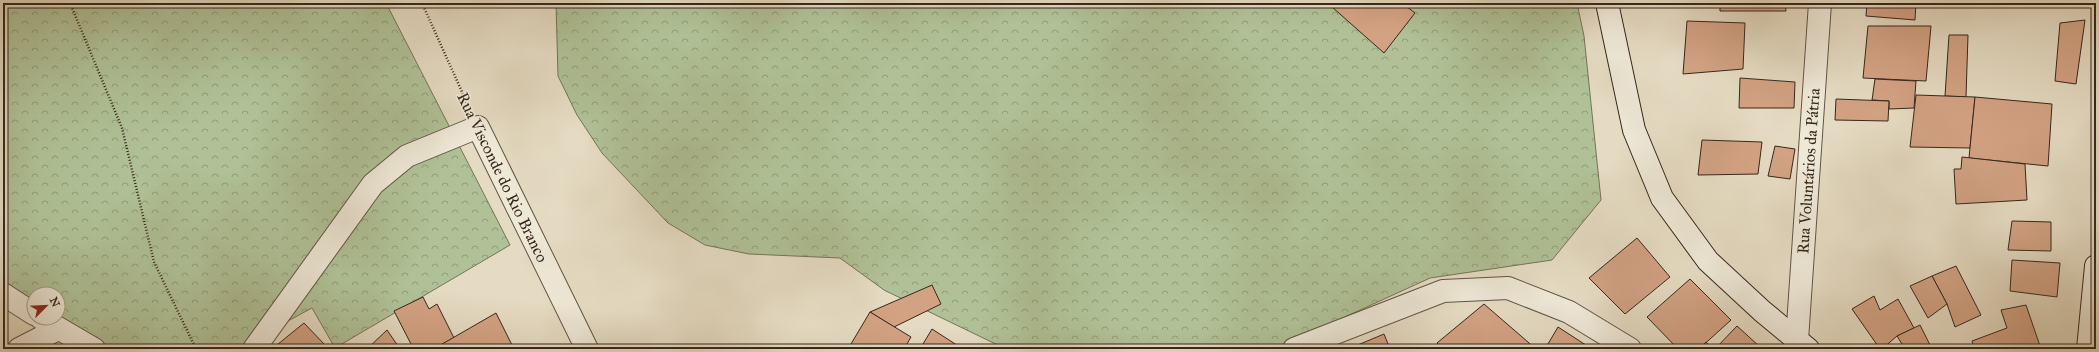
<svg xmlns="http://www.w3.org/2000/svg" width="2099" height="352" font-family="'IM FELL Great Primer',serif">
  <style>
    .forest { fill: url(#forest-crowns); stroke: #747459; fill-rule: evenodd }
    .building { fill: #d2a283; stroke: #37271b }
    .lines { fill: none; stroke-linecap: round; stroke-linejoin: round }
    .street-casing { stroke: #625445; stroke-width: 24 }
    .secondary-casing { stroke: #37271b; stroke-width: 24 }
    .path { stroke: #37271b; stroke-width: 2.5; stroke-dasharray: 1 2; stroke-linecap: butt }
    .street { stroke: #eee8d7; stroke-width: 22 }
    .secondary { stroke: #eee8d7; stroke-width: 22 }
    .labels { text-anchor: middle; stroke-width: 3.5; stroke-linejoin: round; paint-order: stroke }
    .street-label { font-size: 16px; fill: #37271b; stroke: #eee8d7 }
  </style>
  <defs>
    <pattern id="forest-crowns" width="20" height="18" patternUnits="userSpaceOnUse"><rect width="20" height="18" fill="#b0c197"/><path d="M2 6a3 3 0 1 1 6 0M12 15a3 3 0 1 1 6 0" fill="none" stroke="#909d7a"/></pattern>
  </defs>
  <rect width="100%" height="100%" fill="#e5dbc2"/>
  <filter id="stains"><feTurbulence type="fractalNoise" baseFrequency=".005" numOctaves="4"/><feColorMatrix values="0 0 0 0 .2 0 0 0 0 .09 0 0 0 0 .02 0 0 0 .5 -.17"/></filter>
  <radialGradient id="worn" r=".72"><stop offset=".6" stop-color="#630" stop-opacity="0"/><stop offset="1" stop-color="#630" stop-opacity=".3"/></radialGradient>
  <g class="forest">
    <path d="M3 3H386L510 245 335 348 312 308 236 349H74L3 306ZM34 294H58V318H34Z"/>
    <polygon points="556,3 1577,3 1584,36 1601,200 1552,260 1430,278 1275,349 1006,349 884,290 840,258 749,254 705,245 668,223 602,153 577,115 558,76"/>
  </g>
  <g class="building">
    <polygon points="1335,3 1402,3 1415,13 1384,53 1332,7"/>
    <polygon points="1720,3 1785,3 1786,11 1720,11"/>
    <polygon points="1867,3 1916,3 1915,20 1866,16"/>
    <polygon points="2085,20 2076,84 2055,81 2060,23"/>
    <polygon points="1687,21 1745,23 1743,69 1683,74"/>
    <polygon points="1868,26 1931,26 1926,81 1863,78"/>
    <polygon points="1949,35 1968,35 1966,97 1945,96"/>
    <polygon points="1740,78 1795,82 1794,108 1739,108"/>
    <polygon points="1875,79 1916,81 1914,108 1889,109 1889,101 1872,100"/>
    <polygon points="1916,95 1975,97 1970,148 1910,147"/>
    <polygon points="1975,97 2052,104 2048,166 1969,158"/>
    <polygon points="1836,99 1889,101 1888,121 1835,120"/>
    <polygon points="1702,140 1762,142 1758,174 1698,175"/>
    <polygon points="1775,146 1795,149 1790,179 1768,176"/>
    <polygon points="1962,157 2025,164 2027,200 1956,204 1954,169 1961,169"/>
    <polygon points="2012,221 2051,222 2051,251 2008,250"/>
    <polygon points="1637,238 1670,277 1625,314 1589,278"/>
    <polygon points="2012,260 2060,263 2057,297 2010,291"/>
    <polygon points="1956,266 1981,315 1955,327 1947,304 1932,276"/>
    <polygon points="1932,276 1947,304 1928,318 1910,286"/>
    <polygon points="1690,279 1731,320 1699,349 1678,349 1647,317"/>
    <polygon points="932,285 941,304 894,327 870,312"/>
    <polygon points="1874,296 1880,310 1898,299 1914,328 1897,336 1882,349 1880,349 1852,309"/>
    <polygon points="423,297 429,309 437,304 454,338 433,349 404,349 412,346 394,311"/>
    <polygon points="1484,304 1536,349 1443,349 1437,343"/>
    <polygon points="2026,305 2041,349 1974,349 1972,341 2007,328 2001,310"/>
    <polygon points="870,312 911,337 904,349 848,349"/>
    <polygon points="496,313 514,349 438,349 437,347"/>
    <polygon points="304,323 325,345 320,349 272,349"/>
    <polygon points="1920,325 1932,349 1905,349 1897,336"/>
    <polygon points="1737,326 1759,346 1756,349 1715,349"/>
    <polygon points="1558,327 1592,349 1545,349"/>
    <polygon points="932,329 963,349 920,349"/>
    <polygon points="387,330 400,349 367,349"/>
    <polygon points="1384,334 1390,349 1354,349 1353,347"/>
    <polygon points="1706,342 1713,349 1699,349"/>
  </g>
  <g class="lines">
    <defs>
      <g id="street">
        <polyline points="3,294 34,314"/>
        <polyline points="41,318 94,349"/>
        <polyline points="1797,340 1820,3"/>
        <polyline points="19,349 58,329"/>
        <polyline points="254,349 373,184 407,156 478,127 587,349"/>
        <polyline points="1294,349 1443,291 1508,288 1569,312 1630,349"/>
      </g>
      <g id="secondary">
        <polyline points="1607,3 1634,130 1662,198 1708,261 1762,311 1808,349"/>
        <polyline points="2088,349 2096,266"/>
      </g>
    </defs>
    <use href="#street" class="street-casing"/>
    <use href="#secondary" class="secondary-casing"/>
    <g class="path">
      <polyline points="70,3 122,128 154,262 196,349"/>
      <polyline points="422,3 467,103"/>
    </g>
    <use href="#street" class="street"/>
    <use href="#secondary" class="secondary"/>
  </g>
  <g class="labels">
    <g class="street-label">
      <text transform="translate(1808 171) rotate(-86)" y="6">Rua Voluntários da Pátria</text>
      <text transform="translate(503 177) rotate(64)" y="6">Rua Visconde do Rio Branco</text>
    </g>
  </g>
  <rect width="2099" height="352" fill="none" stroke="#e5dbc2" stroke-width="16"/>
  <rect x="4" y="4" width="2091" height="344" fill="none" stroke="#37271b" stroke-width="2"/>
  <rect x="8" y="8" width="2083" height="336" fill="none" stroke="#37271b"/>
  <g transform="translate(46 306) rotate(66)"><circle r="19" fill="#eee8d7" stroke="#a59b8c"/>
  <path d="M0-3L7 15L0 10L-7 15Z" fill="#8f2418"/>
  <text y="-6" font-size="11" font-weight="bold" text-anchor="middle" fill="#37271b">N</text>
  </g>
  <rect width="100%" height="100%" filter="url(#stains)"/>
  <rect width="100%" height="100%" fill="url(#worn)"/>
</svg>
